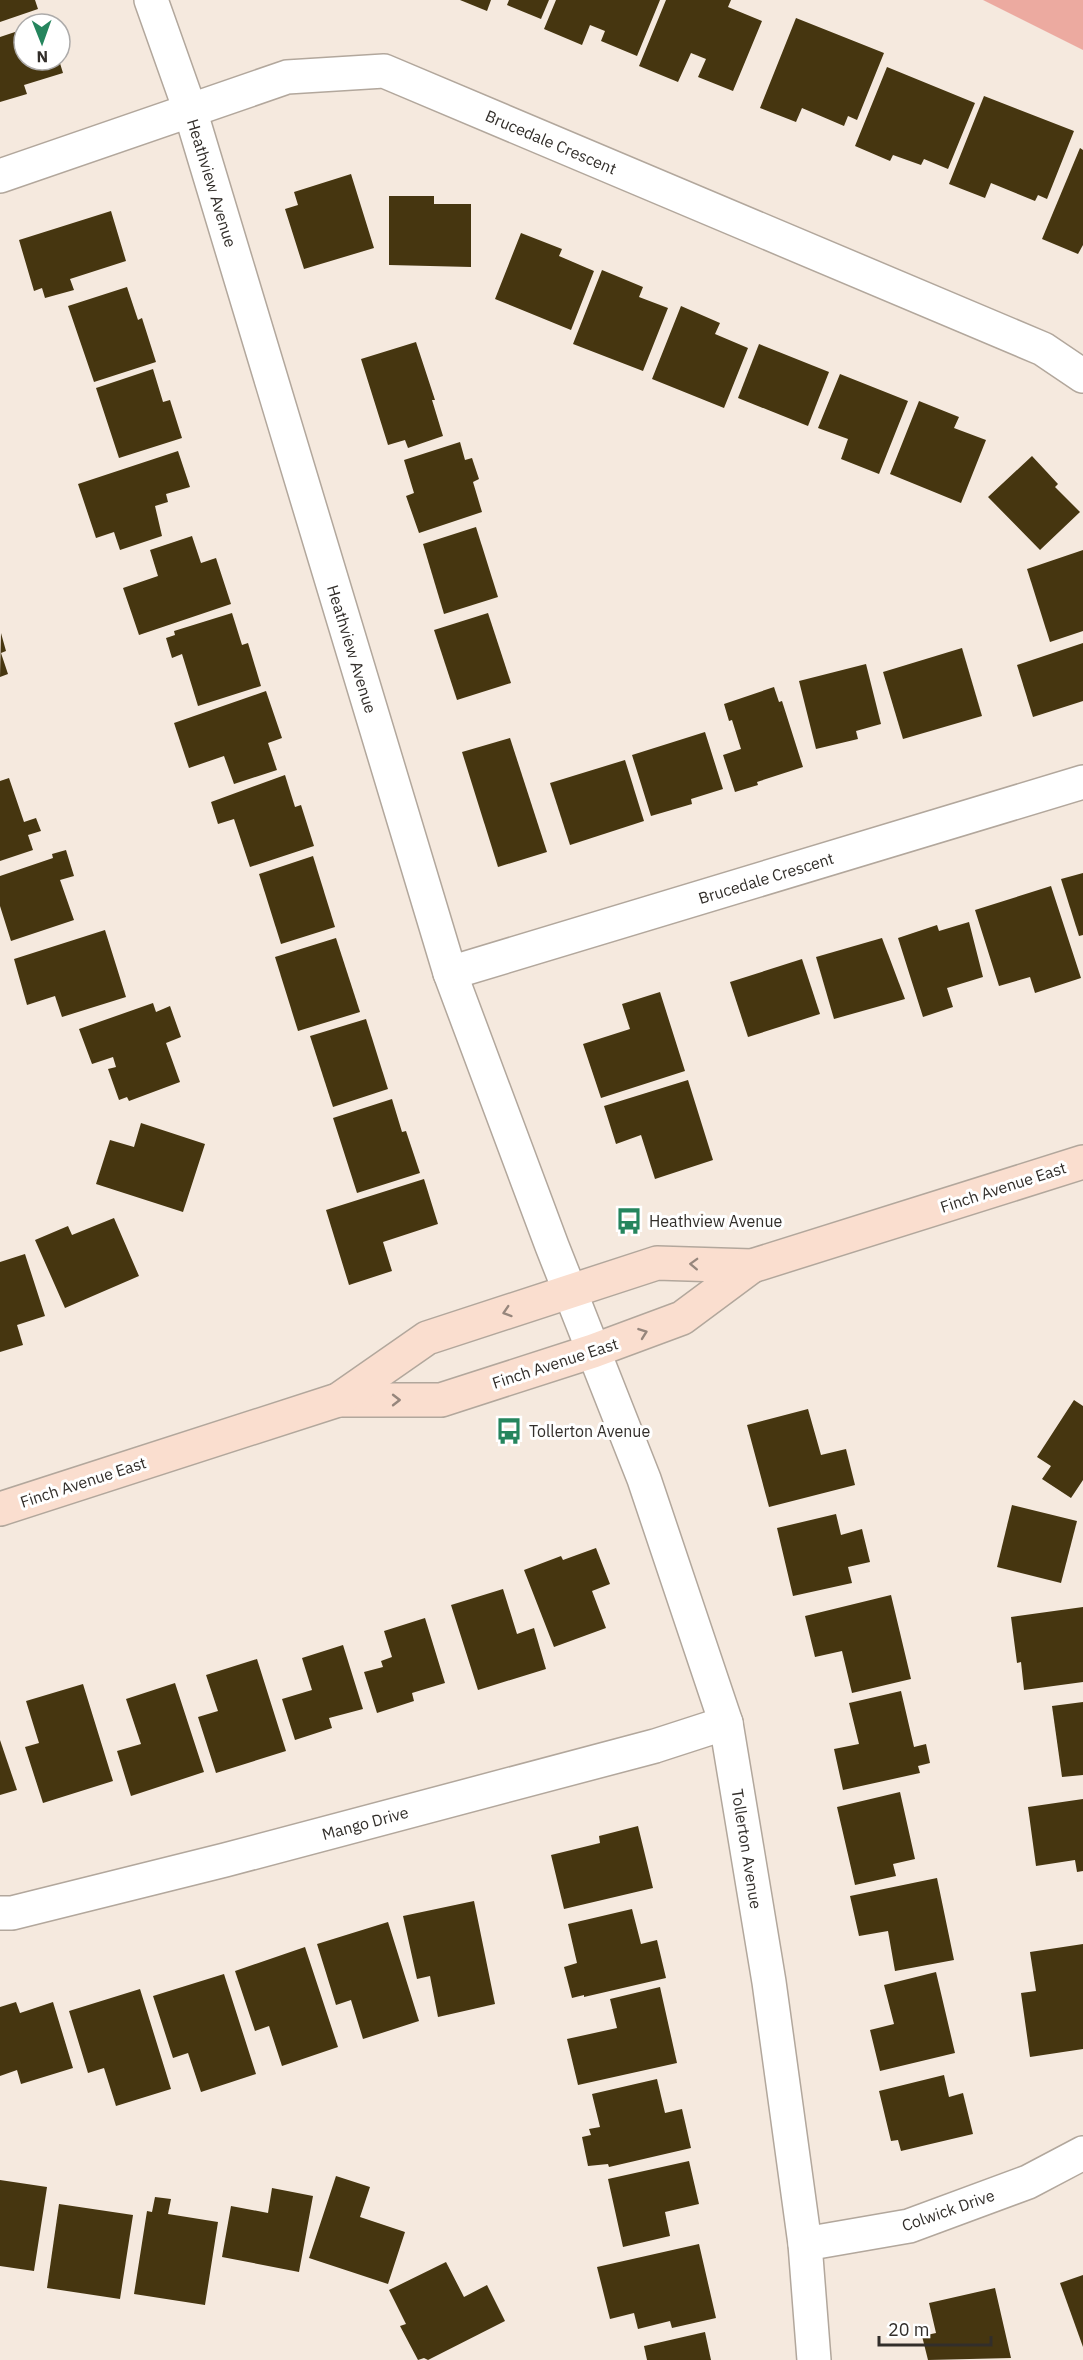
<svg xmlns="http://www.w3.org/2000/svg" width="1083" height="2360" font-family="'IBM Plex Sans',sans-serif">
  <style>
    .green { fill: #ecaaa0 }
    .building { fill: #463610 }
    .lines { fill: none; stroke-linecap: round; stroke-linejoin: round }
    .minor-casing { stroke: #b2a79c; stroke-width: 36 }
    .secondary-casing { stroke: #b2a79c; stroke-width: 36 }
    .minor { stroke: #fff; stroke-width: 33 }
    .secondary { stroke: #fadecf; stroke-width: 33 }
    .oneway { stroke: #96867c }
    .labels { text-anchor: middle; stroke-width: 6; stroke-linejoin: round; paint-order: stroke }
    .street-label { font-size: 16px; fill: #322e2a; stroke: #fff }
    .poi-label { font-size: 16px; fill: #322e2a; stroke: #fff; text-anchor: start }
  </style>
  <rect width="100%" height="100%" fill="#f5e9de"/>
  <polygon class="green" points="983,0 1083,0 1083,50"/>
  <g class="building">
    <polygon points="0,0 35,0 38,9 0,22"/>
    <polygon points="460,0 491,0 487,11"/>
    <polygon points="509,0 549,0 541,19 507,5"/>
    <polygon points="556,0 660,0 637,56 601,41 605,31 590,25 582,45 544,29"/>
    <polygon points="666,0 731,0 728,7 762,21 733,91 698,77 706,59 691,53 678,82 639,66"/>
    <polygon points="796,18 884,53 857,120 848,116 844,126 802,108 796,122 760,108"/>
    <polygon points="24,29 24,60 59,60 63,73 24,85 27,94 0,102 0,37"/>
    <polygon points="887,67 975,103 948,169 924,159 921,165 893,155 890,161 855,146"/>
    <polygon points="984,96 1074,131 1047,199 1038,195 1035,201 991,183 985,198 949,184"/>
    <polygon points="1080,148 1083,150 1083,245 1078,254 1042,239"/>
    <polygon points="351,174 374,248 304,269 285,209 298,205 294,192"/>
    <polygon points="389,196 434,196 434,204 471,204 471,267 389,265"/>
    <polygon points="111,211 126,261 70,279 74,290 45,298 42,288 34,291 19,240"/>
    <polygon points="521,233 562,249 559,256 594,271 571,330 495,299"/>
    <polygon points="602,270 643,287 639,297 668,308 643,371 573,344"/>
    <polygon points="127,287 138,320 142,318 156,362 94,382 68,306"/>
    <polygon points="681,306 720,323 715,334 748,348 724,408 652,379"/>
    <polygon points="416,342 435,400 432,400 443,436 408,448 405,440 388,445 361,359"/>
    <polygon points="759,344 829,372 808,426 738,398"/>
    <polygon points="153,369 163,402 170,400 182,438 119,458 96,388"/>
    <polygon points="840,374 908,401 879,474 841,459 848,439 818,428"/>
    <polygon points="919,401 959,417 954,428 986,440 961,503 890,474"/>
    <polygon points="460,442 465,460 472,458 479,479 473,482 482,512 419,533 406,496 414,493 404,460"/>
    <polygon points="178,451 190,487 166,494 168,502 155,506 162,536 120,550 114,532 96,538 78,484"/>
    <polygon points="1032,456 1058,484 1055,487 1080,512 1040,550 988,497"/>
    <polygon points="476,527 498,597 444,614 423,544"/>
    <polygon points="192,536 201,563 216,558 231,604 139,635 123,588 158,576 150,550"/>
    <polygon points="1083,550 1083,631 1050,642 1027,569"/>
    <polygon points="232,613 242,645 248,643 261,686 198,706 182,654 172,658 166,638 175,635 174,631"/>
    <polygon points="488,613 511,683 457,700 434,630"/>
    <polygon points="1,633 6,651 1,653 8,674 0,677"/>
    <polygon points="1083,643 1083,701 1033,717 1017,665"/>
    <polygon points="962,648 982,716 903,739 883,672"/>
    <polygon points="866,664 881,724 856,731 858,739 816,749 799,681"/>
    <polygon points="774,687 779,702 782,701 803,767 757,782 758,785 735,792 723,755 741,749 732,720 729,721 724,704"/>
    <polygon points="266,691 282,738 268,743 277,770 234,784 224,756 189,768 174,723"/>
    <polygon points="705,732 723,789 691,799 692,804 651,816 632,755"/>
    <polygon points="510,738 547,852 498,867 462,752"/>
    <polygon points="625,760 644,821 570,845 550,783"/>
    <polygon points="285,775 295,807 301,805 314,846 250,867 234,819 218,824 211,802"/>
    <polygon points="9,778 24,822 36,818 41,831 28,835 33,850 0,861 0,781"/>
    <polygon points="66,850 74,876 60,880 74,920 11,941 0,906 0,876 53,858 52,854"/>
    <polygon points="313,856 335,927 281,944 259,874"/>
    <polygon points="1083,873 1083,935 1079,936 1061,879"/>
    <polygon points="1051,886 1081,978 1035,993 1030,977 999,986 975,910"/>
    <polygon points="969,922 983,977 947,988 953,1007 923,1017 898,938 937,925 939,931"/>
    <polygon points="105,930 126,997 62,1017 55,996 27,1005 14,959"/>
    <polygon points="336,938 360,1012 298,1031 275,957"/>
    <polygon points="882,938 905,999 834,1019 816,957"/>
    <polygon points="802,959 820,1014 748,1037 730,982"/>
    <polygon points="660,992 685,1071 601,1098 583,1044 630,1029 622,1004"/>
    <polygon points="153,1003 156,1012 170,1006 181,1037 166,1043 180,1082 129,1101 127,1097 119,1100 108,1069 116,1067 113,1057 92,1064 79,1029"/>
    <polygon points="366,1019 388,1089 333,1107 310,1036"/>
    <polygon points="688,1080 713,1160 655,1179 641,1135 616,1144 604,1106"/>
    <polygon points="392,1099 402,1132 406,1131 420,1173 357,1193 333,1118"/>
    <polygon points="141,1123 205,1144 183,1212 96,1184 110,1140 134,1147"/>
    <polygon points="424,1179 438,1224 383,1242 392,1271 349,1285 326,1210"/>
    <polygon points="114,1218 139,1276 65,1308 35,1240 68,1226 72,1235"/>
    <polygon points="25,1254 45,1316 17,1325 23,1345 0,1352 0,1262"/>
    <polygon points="1074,1400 1083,1406 1083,1480 1071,1498 1042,1479 1051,1466 1037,1457"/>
    <polygon points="808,1409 821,1455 846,1449 855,1485 769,1507 747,1425"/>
    <polygon points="1012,1505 1077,1521 1061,1583 997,1567"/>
    <polygon points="836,1514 841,1535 862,1529 870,1562 848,1567 852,1583 793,1596 777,1528"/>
    <polygon points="596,1548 610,1584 592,1591 606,1628 554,1647 524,1570 561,1556 563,1560"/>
    <polygon points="503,1589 517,1634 534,1628 546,1669 478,1690 451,1605"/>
    <polygon points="891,1595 911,1679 852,1693 842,1651 815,1657 805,1616"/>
    <polygon points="1083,1607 1083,1682 1024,1690 1021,1662 1017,1663 1011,1617"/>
    <polygon points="425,1618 445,1683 412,1693 414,1701 377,1713 364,1672 383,1667 381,1661 392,1657 384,1631"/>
    <polygon points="343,1645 363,1709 329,1718 332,1728 295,1740 282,1699 312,1690 302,1658"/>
    <polygon points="257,1659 286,1751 216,1773 198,1717 218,1711 206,1675"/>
    <polygon points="175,1683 204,1772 131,1796 117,1751 141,1744 126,1699"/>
    <polygon points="83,1684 113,1781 43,1803 25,1747 39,1743 26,1701"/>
    <polygon points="901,1691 914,1747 926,1744 930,1763 918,1766 920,1773 843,1790 834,1749 859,1744 849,1703"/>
    <polygon points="1083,1702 1083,1775 1062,1777 1052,1706"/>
    <polygon points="0,1740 17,1790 0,1795"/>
    <polygon points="900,1792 915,1859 893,1864 896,1876 855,1885 837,1807"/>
    <polygon points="1083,1799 1083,1871 1077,1872 1075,1860 1036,1866 1028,1807"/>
    <polygon points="638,1826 653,1888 564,1909 551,1855 600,1843 599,1836"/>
    <polygon points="937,1878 954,1960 895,1971 888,1931 859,1936 850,1896"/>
    <polygon points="474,1901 495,2004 438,2017 430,1976 417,1979 403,1916"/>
    <polygon points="632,1909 641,1944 657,1940 666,1978 584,1997 584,1995 572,1998 564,1967 577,1963 568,1924"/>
    <polygon points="388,1922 419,2021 363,2039 351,2000 336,2005 317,1944"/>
    <polygon points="1083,1944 1083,2049 1030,2057 1021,1993 1036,1991 1030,1952"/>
    <polygon points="305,1947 338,2047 282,2066 269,2026 255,2031 235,1971"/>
    <polygon points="936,1972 955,2053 880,2071 870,2030 894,2024 884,1985"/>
    <polygon points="224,1974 256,2074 201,2092 188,2053 173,2058 153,1996"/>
    <polygon points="660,1987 677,2063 578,2085 567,2039 617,2028 610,1999"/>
    <polygon points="140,1989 171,2089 116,2106 104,2068 88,2073 69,2011"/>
    <polygon points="16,2002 20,2013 53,2002 73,2068 21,2084 17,2070 0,2076 0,2007"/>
    <polygon points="944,2075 949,2097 963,2093 973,2134 901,2151 898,2140 891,2141 879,2091"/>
    <polygon points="657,2079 665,2113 682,2109 691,2148 609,2167 608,2164 588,2166 582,2137 591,2135 589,2129 600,2127 592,2094"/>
    <polygon points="689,2161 699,2204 665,2212 670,2236 623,2247 608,2179"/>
    <polygon points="336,2176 370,2187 360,2217 405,2232 388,2284 309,2258"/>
    <polygon points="0,2180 47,2187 34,2271 0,2266"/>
    <polygon points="272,2188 313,2196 299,2272 222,2257 231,2206 268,2213"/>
    <polygon points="155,2197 171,2199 168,2214 218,2222 205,2305 134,2294 147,2211 152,2212"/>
    <polygon points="59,2204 133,2215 120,2299 47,2288"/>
    <polygon points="699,2244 716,2318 672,2328 670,2321 638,2329 634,2313 610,2319 597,2267"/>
    <polygon points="446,2262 464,2297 487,2285 505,2321 428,2360 424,2358 418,2360 400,2326 406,2324 389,2290"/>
    <polygon points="1083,2275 1083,2347 1060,2283"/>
    <polygon points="995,2288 1011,2358 928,2360 922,2336 936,2333 929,2303"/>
    <polygon points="705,2332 711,2360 647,2360 644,2346"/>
  </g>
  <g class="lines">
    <defs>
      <g id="minor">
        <polyline points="151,0 190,110 450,973 552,1246 644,1479 726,1723 769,1982 805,2244 814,2360"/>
        <polyline points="0,176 287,77 384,71 1043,349 1083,376"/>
        <polyline points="450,973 1083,782"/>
        <polyline points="0,1913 12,1913 225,1860 655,1746 726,1723"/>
        <polyline points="805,2244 909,2226 1028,2182 1083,2153"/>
      </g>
      <g id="secondary">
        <polyline points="338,1400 441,1400 593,1351 682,1318 752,1266"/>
        <polyline points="0,1509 338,1400 427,1338 657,1263 752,1266 1083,1162"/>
      </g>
    </defs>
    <use href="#minor" class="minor-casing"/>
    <use href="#secondary" class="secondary-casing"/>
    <use href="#minor" class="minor"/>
    <use href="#secondary" class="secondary"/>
  </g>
  <defs><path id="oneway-chevron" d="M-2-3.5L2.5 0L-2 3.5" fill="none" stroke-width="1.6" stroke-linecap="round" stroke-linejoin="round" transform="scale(1.5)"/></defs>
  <g class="oneway">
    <use href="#oneway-chevron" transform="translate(694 1264) rotate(-178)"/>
    <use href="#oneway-chevron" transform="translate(507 1312) rotate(162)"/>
    <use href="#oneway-chevron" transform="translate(643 1333) rotate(-20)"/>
    <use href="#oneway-chevron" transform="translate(396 1400)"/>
  </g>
  <defs>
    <symbol id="bus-bare" viewBox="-9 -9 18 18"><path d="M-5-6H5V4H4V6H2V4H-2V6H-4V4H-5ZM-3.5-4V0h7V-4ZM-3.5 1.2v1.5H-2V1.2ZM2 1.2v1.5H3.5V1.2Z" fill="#25855d" stroke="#fff" stroke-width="2.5" paint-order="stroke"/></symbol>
  </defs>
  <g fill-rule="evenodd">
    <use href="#bus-bare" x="610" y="1202" width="38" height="38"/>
    <use href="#bus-bare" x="490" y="1412" width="38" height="38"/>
  </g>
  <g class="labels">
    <g class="street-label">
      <text transform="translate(551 142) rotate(23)" y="6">Brucedale Crescent</text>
      <text transform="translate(212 183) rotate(73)" y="6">Heathview Avenue</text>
      <text transform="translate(352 649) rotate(73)" y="6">Heathview Avenue</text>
      <text transform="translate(766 878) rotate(-17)" y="6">Brucedale Crescent</text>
      <text transform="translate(1003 1187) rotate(-18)" y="6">Finch Avenue East</text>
      <text transform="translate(555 1363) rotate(-18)" y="6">Finch Avenue East</text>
      <text transform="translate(83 1482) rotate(-18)" y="6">Finch Avenue East</text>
      <text transform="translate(365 1823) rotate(-15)" y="6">Mango Drive</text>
      <text transform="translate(747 1849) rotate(81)" y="6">Tollerton Avenue</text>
      <text transform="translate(948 2210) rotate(-19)" y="6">Colwick Drive</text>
    </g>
    <g class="poi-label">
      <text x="649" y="1227">Heathview Avenue</text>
      <text x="529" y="1437">Tollerton Avenue</text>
    </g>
  </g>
  <g transform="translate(42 42) rotate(179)"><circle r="28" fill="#ffffff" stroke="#adabaa" stroke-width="1.5"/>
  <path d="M0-4.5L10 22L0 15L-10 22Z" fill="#25855d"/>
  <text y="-9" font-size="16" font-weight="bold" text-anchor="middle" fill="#322e2a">N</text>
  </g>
  <path d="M879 2336v9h112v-9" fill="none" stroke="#322e2a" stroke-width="3"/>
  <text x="888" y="2336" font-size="18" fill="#322e2a" stroke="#ffffff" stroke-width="4.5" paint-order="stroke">20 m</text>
</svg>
